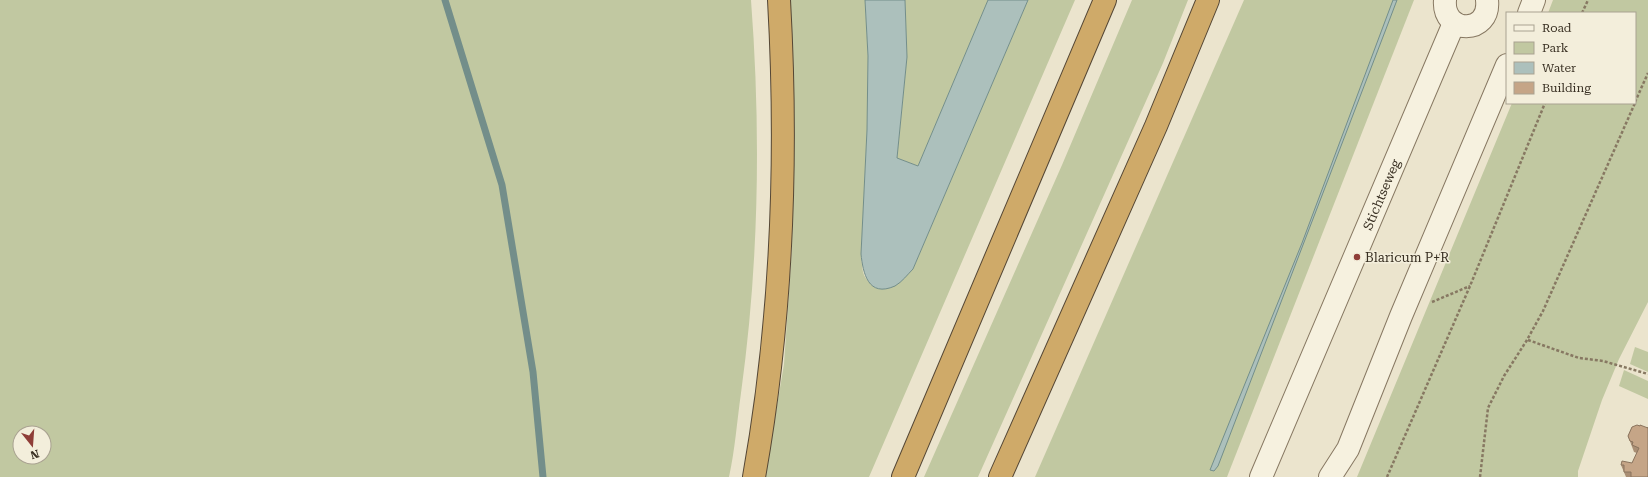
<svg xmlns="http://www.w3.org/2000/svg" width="1648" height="477" font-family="'Roboto Serif',serif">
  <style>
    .green { fill: #c1c8a1; fill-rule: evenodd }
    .water { fill: #acc0bc; stroke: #738e8a }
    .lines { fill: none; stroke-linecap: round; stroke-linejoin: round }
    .stream { stroke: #738e8a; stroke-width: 7 }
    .minor-casing { stroke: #877862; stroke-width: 24 }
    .highway-casing { stroke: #554735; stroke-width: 24 }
    .path { stroke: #877862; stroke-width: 2.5; stroke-dasharray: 3 2; stroke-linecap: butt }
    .minor { stroke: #f6f1df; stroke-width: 22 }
    .highway { stroke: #cfaa69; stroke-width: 22 }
    .wall { fill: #a98e74 }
    .building { fill: #c5a587; stroke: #8a745e }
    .poi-dot { fill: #8f3e38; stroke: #f3eedb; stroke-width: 1.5 }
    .labels { text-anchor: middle; stroke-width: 3; stroke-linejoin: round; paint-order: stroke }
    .street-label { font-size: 13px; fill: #393023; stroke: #f3eedb }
    .poi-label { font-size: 13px; fill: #393023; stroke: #f3eedb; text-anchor: start }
  </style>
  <rect width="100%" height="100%" fill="#ebe4cd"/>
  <g class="green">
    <path d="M0 0H751C761 131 759 263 741 393 737 421 735 450 729 477H0ZM20 433H44V457H20Z"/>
    <path d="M787 0H865L868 56 867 130 861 254C863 273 861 279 879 288L913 269 1028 0H1075L869 477H765L784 364 792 248 793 113Z"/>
    <polygon points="905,0 988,0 918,166 897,158 907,57"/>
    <polygon points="1132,0 1188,0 1163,63 978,477 924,477 1062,165"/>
    <polygon points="1244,0 1414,0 1227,477 1035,477"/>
    <polygon points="1553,0 1648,0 1648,302 1619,359 1602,400 1578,471 1578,477 1357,477 1512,103 1635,103 1635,13 1548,13"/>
    <polygon points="1635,347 1648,352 1648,372 1630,364"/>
    <polygon points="1624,370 1648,381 1648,399 1619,386"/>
  </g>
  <g class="water">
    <path d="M865 0H905L907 57 897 158 918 166 988 0H1028L913 269C908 274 902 282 895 286 868 298 863 273 861 254L867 130 868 56Z"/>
    <polygon points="1393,0 1397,0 1386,29 1218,466 1214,471 1210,470 1302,243"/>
  </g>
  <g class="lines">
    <polyline class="stream" points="445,0 502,185 533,372 543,477"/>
    <defs>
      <g id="minor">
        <path d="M1445 0C1442 35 1491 35 1487 0"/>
        <polyline points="1529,13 1534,0"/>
        <path id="s1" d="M1261 477 1454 23"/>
        <polyline points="1330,477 1348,449 1401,316 1507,65"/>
      </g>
      <g id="highway">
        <path d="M754 477C782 320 788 159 779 0"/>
        <polyline points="903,477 1105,0"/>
        <polyline points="1000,477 1156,126 1208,0"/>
      </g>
    </defs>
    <use href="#minor" class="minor-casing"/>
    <use href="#highway" class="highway-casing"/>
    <g class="path">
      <polyline points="1582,13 1588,0"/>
      <polyline points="1635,102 1648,73"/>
      <polyline points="1432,302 1470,286"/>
      <polyline points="1528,340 1579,358 1603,361 1648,374"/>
      <polyline points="1387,477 1470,286 1545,103"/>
      <polyline points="1480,477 1488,408 1504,376 1527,340 1543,311 1635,103"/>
    </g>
    <use href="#minor" class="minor"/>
    <use href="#highway" class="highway"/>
  </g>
  <polygon class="wall" points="1632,427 1648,477 1626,477 1621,465 1632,463 1637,453 1634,452 1628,436"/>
  <polygon class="building" points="1637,425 1640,426 1640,425 1648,428 1648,427 1648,477 1631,477 1631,472 1624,472 1624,465 1621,465 1622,461 1632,463 1639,448 1632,445 1633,442 1630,441 1628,436 1632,427"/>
  <circle class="poi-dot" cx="1357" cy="257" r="4"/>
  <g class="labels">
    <g class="street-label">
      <text dy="5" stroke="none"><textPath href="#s1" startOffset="307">Stichtseweg</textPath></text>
    </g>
    <g class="poi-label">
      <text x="1365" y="262">Blaricum P+R</text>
    </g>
  </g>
  <rect x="1506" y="12" width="130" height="92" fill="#f3eedb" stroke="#a9a291"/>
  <rect x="1514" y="25" width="20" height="6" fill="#f6f1df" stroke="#a9a291"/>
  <text x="1542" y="32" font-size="12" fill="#393023">Road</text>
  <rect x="1514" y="42" width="20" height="12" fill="#c1c8a1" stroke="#a9a291"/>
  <text x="1542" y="52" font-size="12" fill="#393023">Park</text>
  <rect x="1514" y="62" width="20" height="12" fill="#acc0bc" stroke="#a9a291"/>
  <text x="1542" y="72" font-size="12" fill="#393023">Water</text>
  <rect x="1514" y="82" width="20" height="12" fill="#c5a587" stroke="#a9a291"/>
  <text x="1542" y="92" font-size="12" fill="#393023">Building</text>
  <g transform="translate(32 445) rotate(163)"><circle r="19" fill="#f3eedb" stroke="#a9a291"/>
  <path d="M0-3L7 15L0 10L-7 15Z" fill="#8f3e38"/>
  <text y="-6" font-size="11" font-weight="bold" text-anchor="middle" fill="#393023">N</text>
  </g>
</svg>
